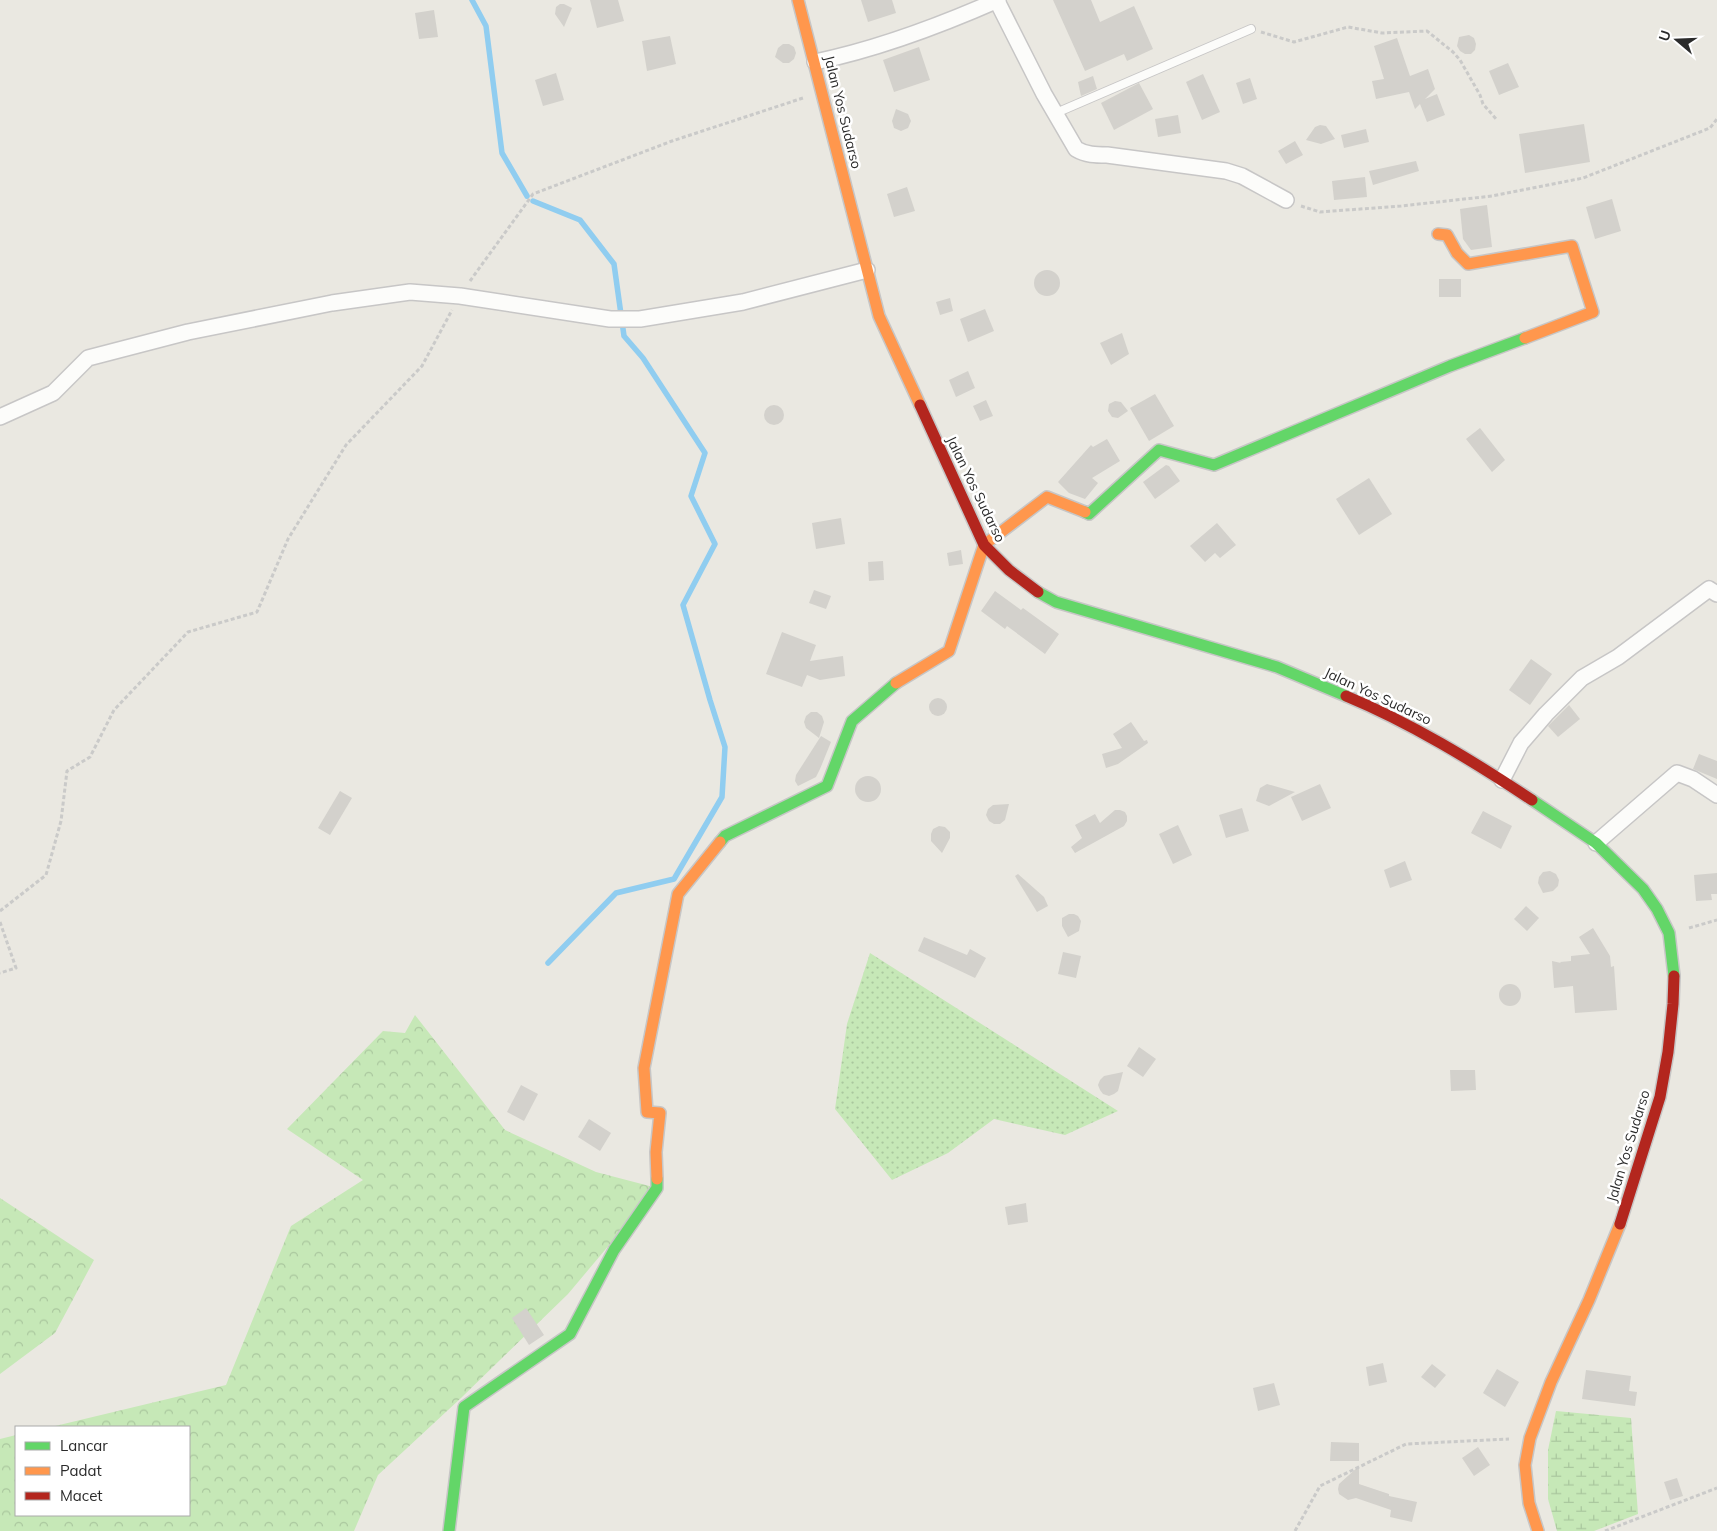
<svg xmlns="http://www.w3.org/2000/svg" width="1717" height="1531" font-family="Mulish,sans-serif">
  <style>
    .grass { fill: url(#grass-dots) }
    .forest { fill: url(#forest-crowns) }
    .wetland { fill: url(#wetland-marsh) }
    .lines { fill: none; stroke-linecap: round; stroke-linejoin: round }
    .stream { stroke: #90cdf0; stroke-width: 5.5 }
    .building { fill: #d3d1cc }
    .lane-casing { stroke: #c7c6c6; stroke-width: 10 }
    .street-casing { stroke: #c7c6c6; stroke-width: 18 }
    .fast-casing { stroke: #c7c6c6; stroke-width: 14 }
    .slow-casing { stroke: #c7c6c6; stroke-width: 14 }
    .jam-casing { stroke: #c7c6c6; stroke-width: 14 }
    .path { stroke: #cacac9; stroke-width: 3; stroke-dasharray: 4 2.5; stroke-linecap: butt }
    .lane { stroke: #fcfcfa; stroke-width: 8 }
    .street { stroke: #fcfcfa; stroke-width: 15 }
    .fast { stroke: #63d668; stroke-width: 11 }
    .slow { stroke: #ff974d; stroke-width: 11 }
    .jam { stroke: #b3261e; stroke-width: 11 }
    .labels { text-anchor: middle; stroke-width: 5; stroke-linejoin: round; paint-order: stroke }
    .street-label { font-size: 14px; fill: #2b2b2b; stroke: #fff }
  </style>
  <defs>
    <pattern id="grass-dots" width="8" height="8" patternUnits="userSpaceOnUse" patternTransform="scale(1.25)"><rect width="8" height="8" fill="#c6e8b7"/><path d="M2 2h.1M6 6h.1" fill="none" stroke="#aac79e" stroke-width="1.8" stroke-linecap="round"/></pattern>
    <pattern id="forest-crowns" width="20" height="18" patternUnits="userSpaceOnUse" patternTransform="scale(1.25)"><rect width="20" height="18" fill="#c6e8b7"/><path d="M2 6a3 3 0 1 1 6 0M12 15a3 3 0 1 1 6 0" fill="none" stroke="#aac79e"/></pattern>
    <pattern id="wetland-marsh" width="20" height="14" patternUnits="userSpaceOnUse" patternTransform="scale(1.25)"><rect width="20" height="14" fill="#c6e8b7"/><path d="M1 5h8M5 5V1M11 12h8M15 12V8" fill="none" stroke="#aac79e"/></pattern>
  </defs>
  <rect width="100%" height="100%" fill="#eae8e1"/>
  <polygon class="grass" points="870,953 1118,1111 1065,1135 994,1119 948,1153 892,1180 835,1109 847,1024"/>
  <g class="forest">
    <polygon points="415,1015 505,1130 596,1172 657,1188 568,1294 461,1398 378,1475 354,1531 0,1531 0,1439 16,1435 16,1515 189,1515 189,1427 51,1427 226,1385 291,1226 363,1180 287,1129 383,1031 405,1033"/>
    <polygon points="0,1198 94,1260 55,1333 0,1374"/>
  </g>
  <polygon class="wetland" points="1556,1411 1631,1418 1638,1514 1594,1531 1557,1531 1548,1499 1548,1450"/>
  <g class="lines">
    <g class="stream">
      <polyline points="472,0 486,26 502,153 527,196"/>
      <polyline points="533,201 580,220 614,264 624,336 643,358 705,453 691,496 715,544 683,605 710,700 725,747 722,797 674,879 616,893 548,963"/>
    </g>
  </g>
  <g class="building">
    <polygon points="590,0 618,0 624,21 597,28"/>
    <polygon points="861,0 892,0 896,13 868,22"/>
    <polygon points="1053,0 1091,0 1100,22 1134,6 1153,49 1127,61 1124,54 1085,71"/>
    <polygon points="560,4 564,4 572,8 564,27 555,14 556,7"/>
    <polygon points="434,10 438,37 419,39 415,13"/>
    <polygon points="1469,35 1474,38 1476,44 1475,50 1471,54 1465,54 1460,51 1457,46 1459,37"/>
    <polygon points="670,36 676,64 647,71 642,41"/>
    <polygon points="1397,38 1410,76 1428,69 1435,89 1425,99 1437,94 1445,115 1427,122 1420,104 1415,109 1409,92 1376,99 1372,81 1384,79 1374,46"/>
    <polygon points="783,44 789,44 794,47 796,53 794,59 789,63 783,63 775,57 778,48"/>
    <polygon points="919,47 930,80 894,92 883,60"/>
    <polygon points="1508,63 1519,87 1499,95 1489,71"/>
    <polygon points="556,73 564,100 543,106 535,80"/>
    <polygon points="1203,74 1220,112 1202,120 1186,82"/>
    <polygon points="1093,76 1097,89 1081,96 1078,82"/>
    <polygon points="1250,78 1257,99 1243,104 1236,83"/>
    <polygon points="1139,83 1153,109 1114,130 1101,103"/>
    <polygon points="896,109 908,114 911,121 908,128 901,131 894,128 892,121"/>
    <polygon points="1178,115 1181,133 1158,137 1155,119"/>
    <polygon points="1584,124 1590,162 1525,173 1519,134"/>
    <polygon points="1320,125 1326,126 1335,139 1321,144 1306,140 1315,127"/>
    <polygon points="1366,129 1369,142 1344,148 1341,135"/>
    <polygon points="1295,141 1303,155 1286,164 1278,151"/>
    <polygon points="1416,161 1419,171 1373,185 1369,171"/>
    <polygon points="1365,177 1367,197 1334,200 1332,181"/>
    <polygon points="907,187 915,211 894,217 887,194"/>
    <polygon points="1612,199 1621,231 1595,239 1586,207"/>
    <polygon points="1487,205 1492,247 1471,250 1463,239 1460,209"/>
    <circle cx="1047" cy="283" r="13"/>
    <rect x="1439" y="279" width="22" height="18"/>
    <polygon points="950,298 953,311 940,315 936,302"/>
    <polygon points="985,309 994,331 968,342 960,319"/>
    <polygon points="1122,333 1129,354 1111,365 1100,343"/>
    <polygon points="968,371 975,388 956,397 949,380"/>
    <polygon points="1155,394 1174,426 1149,441 1130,408"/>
    <polygon points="986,400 993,416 980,421 973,406"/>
    <polygon points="1115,401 1121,402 1128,411 1118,418 1112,417 1108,411 1109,404"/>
    <circle cx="774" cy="415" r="10"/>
    <polygon points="1480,428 1505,460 1492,472 1466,439"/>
    <polygon points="1107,439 1120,461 1092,478 1098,483 1085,499 1069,493 1058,482 1091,445 1093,447"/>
    <polygon points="1166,465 1169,466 1180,481 1155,499 1143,482"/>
    <polygon points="1369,478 1392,514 1359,535 1336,499"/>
    <polygon points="841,518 845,544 816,549 812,523"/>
    <polygon points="1217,523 1236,545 1220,558 1215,553 1205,562 1190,546"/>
    <polygon points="961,550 963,564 949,566 947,553"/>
    <polygon points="883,561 884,580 869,581 868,562"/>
    <polygon points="814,590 831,596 826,609 809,603"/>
    <polygon points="995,591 1021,610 1023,608 1059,634 1045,654 1007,626 1005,629 981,611"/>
    <polygon points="782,632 816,645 810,661 843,656 845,676 820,680 807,675 802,687 766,674"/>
    <polygon points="1531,659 1552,674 1530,705 1509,690"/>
    <circle cx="938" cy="707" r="9"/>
    <polygon points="1569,705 1580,719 1558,737 1548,726"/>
    <polygon points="811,712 817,712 822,716 824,722 819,738 806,728 804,722 806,716"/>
    <polygon points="1131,722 1144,741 1147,740 1148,743 1118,764 1106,768 1102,754 1122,748 1113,734"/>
    <polygon points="821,736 831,742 820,769 816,777 798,786 795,781 796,775"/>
    <polygon points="1699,754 1717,761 1717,779 1693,769"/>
    <circle cx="868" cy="789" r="13"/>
    <polygon points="1267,784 1295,792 1269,806 1256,801 1260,788"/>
    <polygon points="1320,784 1331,808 1302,821 1291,797"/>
    <polygon points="340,791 352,798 330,835 318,828"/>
    <polygon points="1009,804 1005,820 1000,824 994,824 989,821 986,815 988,809 993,805"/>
    <polygon points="1242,808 1249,831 1226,838 1219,815"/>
    <polygon points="1115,810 1120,810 1125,812 1127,816 1127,821 1124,826 1075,853 1071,847 1082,838 1075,825 1095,814 1100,823"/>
    <polygon points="1483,811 1512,826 1501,849 1471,833"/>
    <polygon points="1178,825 1192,855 1173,864 1159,834"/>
    <polygon points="939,826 945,827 950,832 950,838 942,853 931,841 931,834 933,829"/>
    <polygon points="1405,861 1412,880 1390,888 1384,870"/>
    <polygon points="1550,871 1556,874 1559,880 1558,886 1553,891 1543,893 1538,883 1539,877 1543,872"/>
    <polygon points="1717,873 1717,894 1711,894 1712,900 1696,901 1694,875"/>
    <polygon points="1018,874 1044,897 1048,906 1037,912 1015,876"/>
    <polygon points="1526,906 1539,918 1527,931 1514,919"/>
    <polygon points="1069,914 1074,914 1078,916 1081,921 1079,931 1068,937 1062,926 1062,918"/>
    <polygon points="1593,928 1610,956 1611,967 1614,966 1617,1010 1575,1013 1573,986 1554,988 1552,961 1561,963 1560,962 1571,961 1571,956 1590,954 1579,937"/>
    <polygon points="924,937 967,955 970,949 986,958 975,978 918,951"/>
    <polygon points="1063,952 1081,956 1076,978 1058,974"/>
    <circle cx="1510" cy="995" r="11"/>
    <polygon points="1139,1047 1156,1059 1143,1077 1127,1066"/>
    <polygon points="1450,1070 1475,1070 1476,1090 1451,1091"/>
    <polygon points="1123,1072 1118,1091 1114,1094 1109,1096 1103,1094 1100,1090 1098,1085 1100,1080 1104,1076"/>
    <polygon points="521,1085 538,1094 524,1121 507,1112"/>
    <polygon points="589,1119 611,1133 600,1151 578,1137"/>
    <polygon points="1026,1203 1028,1222 1008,1225 1005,1207"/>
    <polygon points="526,1308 544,1335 529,1345 512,1318"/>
    <polygon points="1383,1363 1387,1382 1369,1386 1366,1367"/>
    <polygon points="1432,1364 1446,1375 1435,1388 1421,1377"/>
    <polygon points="1497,1369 1519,1382 1505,1407 1483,1393"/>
    <polygon points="1586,1370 1631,1376 1629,1391 1637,1392 1635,1406 1582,1399"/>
    <polygon points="1274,1383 1280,1405 1258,1411 1253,1388"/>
    <polygon points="1331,1442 1359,1443 1359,1461 1330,1461"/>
    <polygon points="1478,1447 1490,1465 1474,1476 1462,1458"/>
    <polygon points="1359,1466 1359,1484 1389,1494 1389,1496 1417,1502 1412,1522 1390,1517 1391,1510 1356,1498 1348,1500 1339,1494 1338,1489 1339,1484"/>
    <polygon points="1677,1478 1683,1496 1670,1500 1664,1482"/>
  </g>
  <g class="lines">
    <defs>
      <polyline id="lane" points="1056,113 1251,29"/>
      <g id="street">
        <path d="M997 1 1044 94 1076 149C1086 155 1096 155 1107 155L1226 171 1242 176 1286 200"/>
        <path d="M815 62C878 49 939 26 998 0"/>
        <polyline points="0,417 53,393 88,358 188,332 332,303 410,292 460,296 610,319 640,319 743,302 867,270"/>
        <polyline points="1502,780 1521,743 1546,714 1582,678 1618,657 1709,589 1717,594"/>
        <polyline points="1596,843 1677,773 1693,779 1717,795"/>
      </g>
      <g id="fast">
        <polyline points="1085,512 1089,514 1159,450 1214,465 1450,366 1525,338"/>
        <polyline points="1038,592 1056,602 1277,667 1346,696"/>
        <polyline points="1532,800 1596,843 1643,889 1657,909 1669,933 1674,976"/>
        <polyline points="720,842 725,836 827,786 852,721 896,683"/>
        <polyline points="449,1531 464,1407 570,1334 614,1250 657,1188 657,1179"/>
      </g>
      <g id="slow">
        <polyline points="798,0 879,316 920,405"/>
        <polyline points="1438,234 1447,235 1457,253 1468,264 1572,246 1593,312 1525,338"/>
        <polyline points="896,683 949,651 984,545 1047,497 1085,512"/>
        <polyline points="657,1179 656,1152 660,1113 647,1112 644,1068 678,894 720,842"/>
        <polyline points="1538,1531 1529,1503 1525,1465 1530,1438 1551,1382 1589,1300 1620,1224"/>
      </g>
      <g id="jam">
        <polyline points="920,405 984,545 1009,570 1038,592"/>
        <path d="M1346 696C1411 723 1473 761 1532 800"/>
        <polyline points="1620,1224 1660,1097 1668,1052 1673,1004 1674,976"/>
      </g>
    </defs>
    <use href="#lane" class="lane-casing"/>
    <use href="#street" class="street-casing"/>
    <use href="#fast" class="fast-casing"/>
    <use href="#slow" class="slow-casing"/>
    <use href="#jam" class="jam-casing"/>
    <g class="path">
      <polyline points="1261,32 1294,42 1348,27 1382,33 1427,31 1453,52 1460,60 1480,95 1483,104 1497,120"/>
      <polyline points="1301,206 1320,212 1401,206 1492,196 1583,178 1710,128 1717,119"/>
      <polyline points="470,281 533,194 672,141 803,98"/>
      <polyline points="0,911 46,875 61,821 67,771 90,757 114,710 188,632 257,612 288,539 346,445 422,366 452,310"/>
      <polyline points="0,922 16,968 0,973"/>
      <polyline points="1689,928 1717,920"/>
      <polyline points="1295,1531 1320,1486 1406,1444 1509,1439"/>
      <polyline points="1605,1531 1717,1488"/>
    </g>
    <use href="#lane" class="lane"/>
    <use href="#street" class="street"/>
    <use href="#fast" class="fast"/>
    <use href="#slow" class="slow"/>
    <use href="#jam" class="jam"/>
  </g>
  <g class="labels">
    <g class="street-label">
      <text transform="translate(843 112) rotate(76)" y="5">Jalan Yos Sudarso</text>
      <text transform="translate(976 489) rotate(64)" y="5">Jalan Yos Sudarso</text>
      <text transform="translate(1378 696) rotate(25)" y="5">Jalan Yos Sudarso</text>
      <text transform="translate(1628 1146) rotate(-73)" y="5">Jalan Yos Sudarso</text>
    </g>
  </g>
  <rect x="15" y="1426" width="175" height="90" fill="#ffffff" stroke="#aaaaaa"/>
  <rect x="25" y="1442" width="25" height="8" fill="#63d668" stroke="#aaaaaa"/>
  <text x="60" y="1451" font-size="15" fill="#2b2b2b">Lancar</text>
  <rect x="25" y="1467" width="25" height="8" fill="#ff974d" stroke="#aaaaaa"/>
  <text x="60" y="1476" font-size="15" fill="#2b2b2b">Padat</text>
  <rect x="25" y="1492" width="25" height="8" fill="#b3261e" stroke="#aaaaaa"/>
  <text x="60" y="1501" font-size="15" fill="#2b2b2b">Macet</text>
  <g transform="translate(1677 40) rotate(289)" stroke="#ffffff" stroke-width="4" paint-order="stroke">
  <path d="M0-4L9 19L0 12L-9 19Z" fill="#2b2b2b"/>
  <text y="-8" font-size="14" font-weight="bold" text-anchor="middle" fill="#2b2b2b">U</text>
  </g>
</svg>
